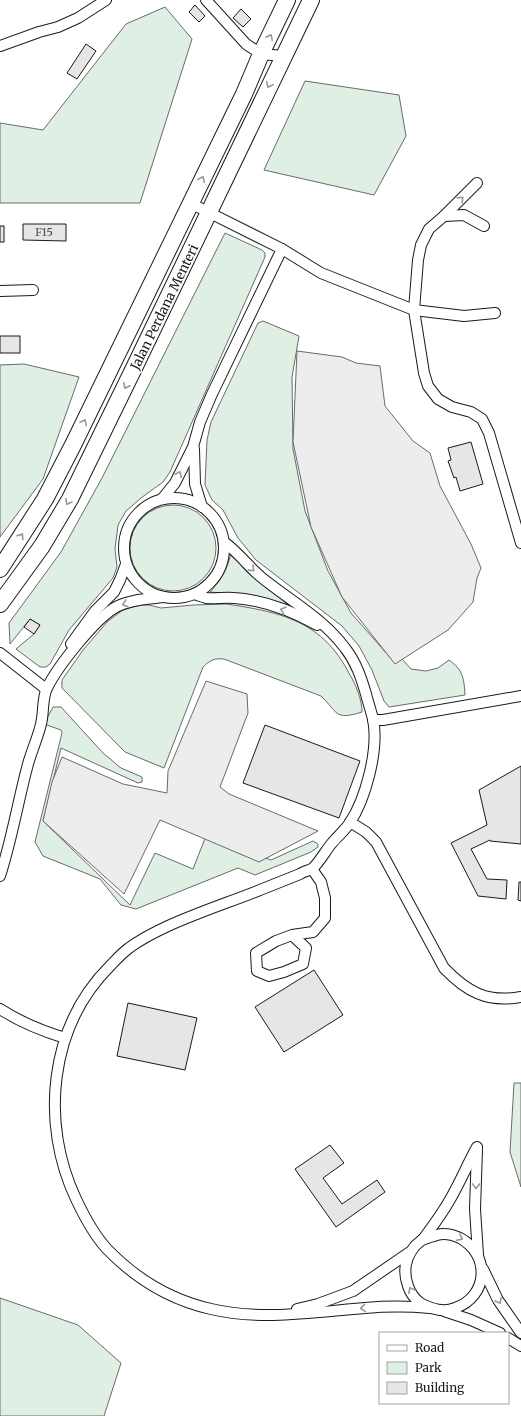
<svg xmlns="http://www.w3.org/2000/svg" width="521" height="1416" font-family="Merriweather,serif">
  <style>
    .green { fill: #e0efe3; stroke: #6a6a6a }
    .parking { fill: #ededed; stroke: #6a6a6a }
    .building { fill: #e6e6e6; stroke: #1a1a1a }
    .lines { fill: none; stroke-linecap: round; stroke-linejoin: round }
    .minor-casing { stroke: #1a1a1a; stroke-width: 12 }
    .primary-casing { stroke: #1a1a1a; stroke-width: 18 }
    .minor { stroke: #fff; stroke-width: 10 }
    .primary { stroke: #fff; stroke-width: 16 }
    .oneway { stroke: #989898 }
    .labels { text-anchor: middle; stroke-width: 3; stroke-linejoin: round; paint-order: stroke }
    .number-label { font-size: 11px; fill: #4d4d4d }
    .street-label { font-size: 13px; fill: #1a1a1a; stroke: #fff }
  </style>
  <rect width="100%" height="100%" fill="#fff"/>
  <g class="green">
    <polygon points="165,7 192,39 140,203 0,203 0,123 43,130 126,24"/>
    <polygon points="305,81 399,95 406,136 374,195 264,170"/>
    <polygon points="225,233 262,250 265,253 265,257 170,472 163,482 141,498 126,511 118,525 115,549 117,567 113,578 69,630 50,664 46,667 40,667 16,649 34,634 40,625 30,619 10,644 9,623 61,552 102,478"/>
    <path d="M263 321 299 336 292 377 293 449 305 511 328 571 351 613 395 663 402 659 411 669 426 671 438 668 449 660C463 670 464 678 465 695L389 707 384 701 372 670 359 646 342 626 256 560 238 538 223 510 212 500 205 485 207 440 211 422 258 323Z"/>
    <polygon points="24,364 79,377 43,479 0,537 0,365"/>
    <circle cx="173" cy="548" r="43"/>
    <path d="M231 553 246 571 289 605 246 595 210 592C222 579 227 570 231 553Z"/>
    <path d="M226 604C281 612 323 621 350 675 356 685 362 700 362 712 334 721 338 712 321 696L224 659C215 658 210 660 203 667L164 768 125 752 62 688V680L83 650 108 621 123 610 140 605H149L161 608 193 605Z"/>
    <polygon points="53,707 61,707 103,753 121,768 142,777 142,782 138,783 61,748 43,821 130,905 155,853 193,869 206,836 271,860 313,841 318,844 318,847 311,852 255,875 238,868 136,909 121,905 100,879 43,856 35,842 62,733 61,730 44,724"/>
    <polygon points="514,1083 521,1083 521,1187 510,1152"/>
    <polygon points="0,1298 78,1325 121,1363 104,1416 0,1416"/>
  </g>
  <g class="parking">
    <polygon points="297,351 342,357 356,363 380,366 385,406 413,441 430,453 440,486 471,544 481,568 477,578 473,602 448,630 395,664 342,597 311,527 293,442"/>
    <polygon points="206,681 247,694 248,713 220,787 229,794 318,831 259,862 160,820 124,894 43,821 52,782 62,757 123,784 167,793 168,771"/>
  </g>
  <g class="building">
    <polygon points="195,5 205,16 199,22 189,12"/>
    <polygon points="241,9 251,19 243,27 233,18"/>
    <polygon points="86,44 96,51 77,79 67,73"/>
    <polygon points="23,224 66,224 66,241 23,240"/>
    <rect x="0" y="226" width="4" height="16"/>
    <rect x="0" y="336" width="20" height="17"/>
    <polygon points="471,442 483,484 460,491 456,477 454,478 448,461 451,460 448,448"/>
    <polygon points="30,619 40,625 34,634 24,627"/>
    <polygon points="265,725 360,761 339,818 243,783"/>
    <polygon points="521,766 521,844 490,841 490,840 471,849 487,879 507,880 506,899 478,896 451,843 487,825 479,790"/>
    <polygon points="519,882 521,882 521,901 518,900"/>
    <polygon points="314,970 343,1015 284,1052 255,1007"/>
    <polygon points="128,1003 197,1018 185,1070 117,1056"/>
    <polygon points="330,1145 344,1163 323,1178 342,1204 377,1180 385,1192 336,1227 295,1169"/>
  </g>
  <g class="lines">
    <defs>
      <g id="minor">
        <polyline points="206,0 246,44 261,54 283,56"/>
        <polyline points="0,46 39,32 58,27 78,18 106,0"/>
        <polyline points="477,183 444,216 429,229 421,245 418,260 414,310 424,373 428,386 438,399 452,407 471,412 482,419 489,433 521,543"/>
        <polyline points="190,203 282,249 321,273 414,310 464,316 495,313"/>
        <polyline points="444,216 464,215 484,226"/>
        <polyline points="0,291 33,290"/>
        <polyline points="194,449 195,484 202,507"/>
        <circle cx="174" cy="548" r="50"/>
        <polyline points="162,499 175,483 193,447 200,422 212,394 282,249"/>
        <path d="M224 542C238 552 248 566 261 577 289 600 323 618 345 648 356 662 361 677 366 694 368 702 371 711 373 719 379 749 366 799 349 824 344 831 337 837 332 843 326 850 319 863 312 869 311 869 301 873 300 874 290 878 280 882 270 886 236 900 201 911 168 926 155 932 141 939 129 948 122 953 116 960 110 966 49 1027 40 1123 76 1199 84 1216 94 1235 107 1249 135 1278 171 1300 211 1309 262 1321 314 1312 365 1308 387 1306 408 1306 430 1308"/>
        <path d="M194 594C198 595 202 597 206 598 215 599 225 597 234 598 263 600 292 611 317 625"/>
        <polyline points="71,644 95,611 114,592 120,580 126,564"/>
        <polyline points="0,653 46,689"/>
        <polyline points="373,720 383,720 521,696"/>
        <path d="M350 822 366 832 376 842 444 968C467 992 487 1003 521 997"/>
        <path d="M0 876C12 839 18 801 28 764 32 750 38 737 41 724 44 712 42 698 47 688 58 666 97 616 118 606 132 599 149 599 163 597"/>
        <polyline points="292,935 306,948 303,964 284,972 269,976 257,971 256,953 276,941 292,935 313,932 325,918 325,898 321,882 312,869"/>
        <path d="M0 1009C20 1022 42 1031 65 1038"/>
        <polyline points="477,1149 475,1209 478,1255"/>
        <path d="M422 1240C427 1238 432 1236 437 1235 444 1233 453 1235 460 1238 491 1255 488 1297 455 1308 443 1313 431 1309 420 1303 415 1299 410 1292 408 1286 403 1272 405 1258 415 1246 418 1243 421 1241 424 1238 432 1227 441 1215 448 1203 459 1185 467 1165 477 1147"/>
        <polyline points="483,1269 498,1300 521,1333"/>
        <polyline points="297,1309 318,1304 353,1291 410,1252"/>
        <polyline points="444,1311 471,1320 500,1333"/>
        <polyline points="508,1338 521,1346"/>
      </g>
      <g id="primary">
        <polyline points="0,569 45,499 73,445 244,94 261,54 287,0"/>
        <polyline points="0,604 42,546 70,499 135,366 311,0"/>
      </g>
    </defs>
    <use href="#minor" class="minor-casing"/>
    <use href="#primary" class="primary-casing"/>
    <use href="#minor" class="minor"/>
    <use href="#primary" class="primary"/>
  </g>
  <defs><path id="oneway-chevron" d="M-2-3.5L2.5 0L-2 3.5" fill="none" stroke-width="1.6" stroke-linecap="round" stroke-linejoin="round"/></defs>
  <g class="oneway">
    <use href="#oneway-chevron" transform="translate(270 37) rotate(-64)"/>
    <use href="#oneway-chevron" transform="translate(269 85) rotate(115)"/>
    <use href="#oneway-chevron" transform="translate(202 179) rotate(-64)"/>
    <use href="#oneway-chevron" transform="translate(461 199) rotate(-46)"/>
    <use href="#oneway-chevron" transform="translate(126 386) rotate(116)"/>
    <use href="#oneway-chevron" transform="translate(84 422) rotate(-63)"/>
    <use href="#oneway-chevron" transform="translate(179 474) rotate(-63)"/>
    <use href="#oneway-chevron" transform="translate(68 502) rotate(120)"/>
    <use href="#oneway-chevron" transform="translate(21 536) rotate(-57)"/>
    <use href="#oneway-chevron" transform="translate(252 569) rotate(44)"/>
    <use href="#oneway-chevron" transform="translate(125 604) rotate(163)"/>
    <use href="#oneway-chevron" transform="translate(283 610) rotate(-161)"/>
    <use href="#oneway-chevron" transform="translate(476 1186) rotate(92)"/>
    <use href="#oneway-chevron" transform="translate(460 1238) rotate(27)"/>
    <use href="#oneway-chevron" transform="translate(411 1290) rotate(-119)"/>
    <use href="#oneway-chevron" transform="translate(499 1301) rotate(59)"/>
    <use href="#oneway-chevron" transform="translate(363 1308) rotate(175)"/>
  </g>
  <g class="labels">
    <g class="number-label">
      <text x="44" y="236">F15</text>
    </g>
    <g class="street-label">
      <text transform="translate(164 307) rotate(-64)" y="5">Jalan Perdana Menteri</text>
    </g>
  </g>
  <rect x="379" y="1332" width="130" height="72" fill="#ffffff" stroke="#a3a3a3"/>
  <rect x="387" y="1345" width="20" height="6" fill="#ffffff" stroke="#a3a3a3"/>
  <text x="415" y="1352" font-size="12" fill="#1a1a1a">Road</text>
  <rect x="387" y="1362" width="20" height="12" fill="#e0efe3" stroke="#a3a3a3"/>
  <text x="415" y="1372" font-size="12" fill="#1a1a1a">Park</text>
  <rect x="387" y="1382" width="20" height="12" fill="#e6e6e6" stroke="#a3a3a3"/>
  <text x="415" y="1392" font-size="12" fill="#1a1a1a">Building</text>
</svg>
